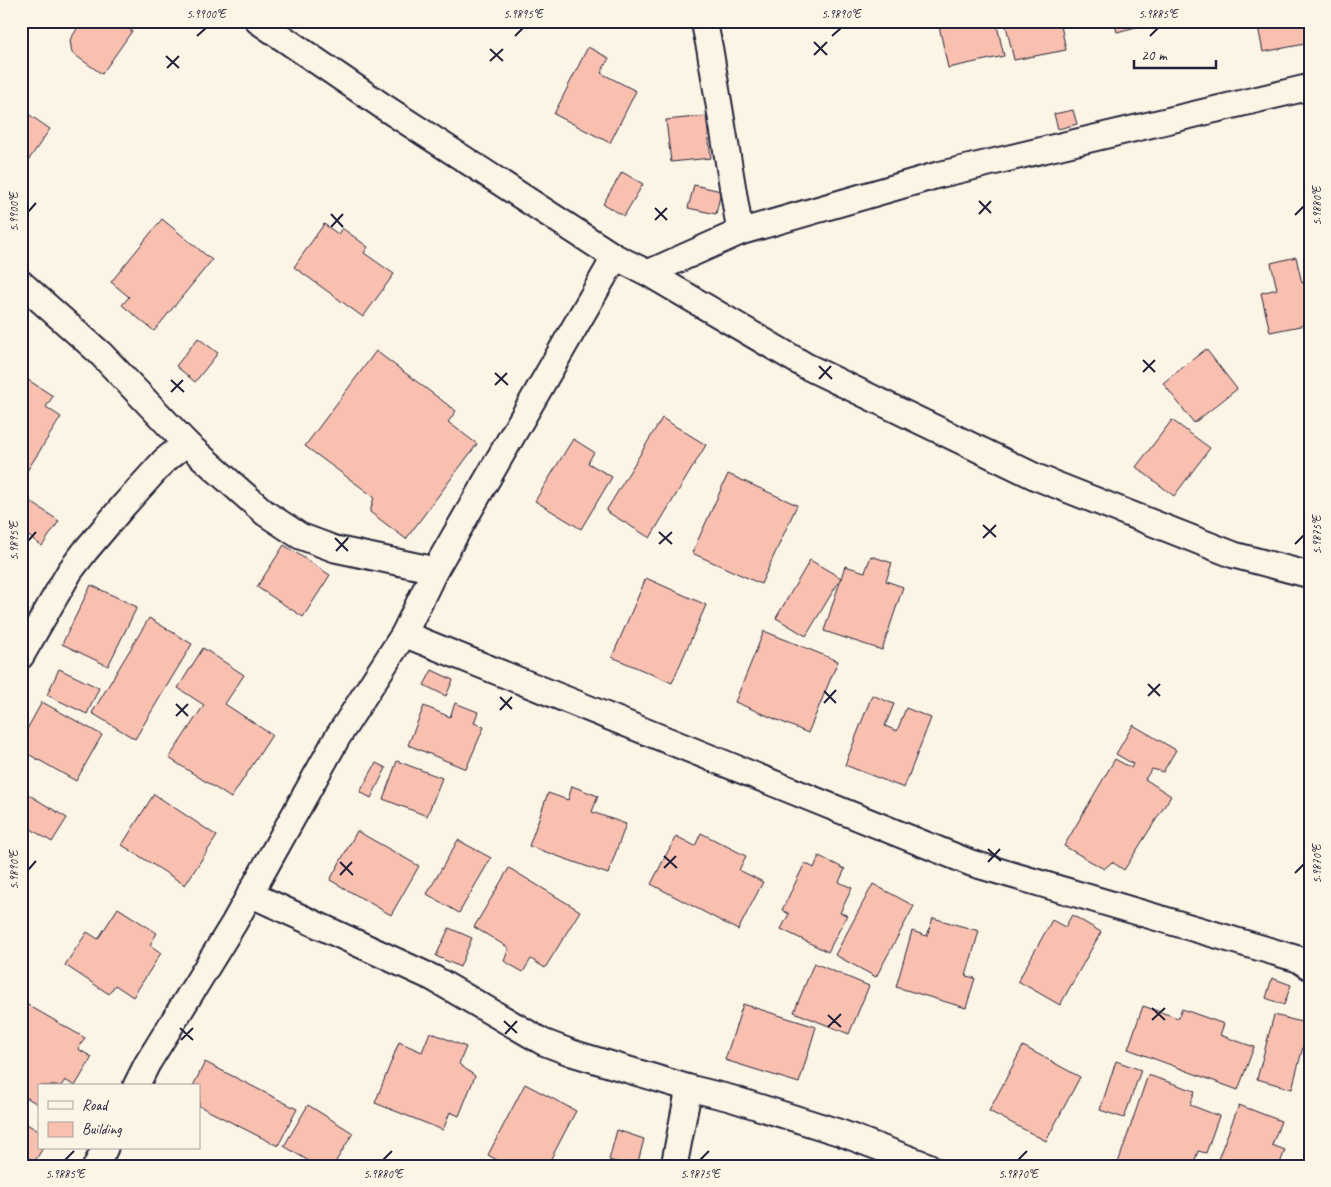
<svg xmlns="http://www.w3.org/2000/svg" width="1331" height="1187" font-family="Caveat,sans-serif">
  <style>
    .building { fill: #f9c0b0; stroke: #22223b }
    .lines { fill: none; stroke-linecap: round; stroke-linejoin: round }
    .minor-casing { stroke: #22223b; stroke-width: 29 }
    .minor { stroke: #fcf5e5; stroke-width: 25 }
    .ticks { fill: none; stroke: #22223b; stroke-width: 2 }
    .neatline { fill: none; stroke: #22223b; stroke-width: 2 }
    .ticks-label { font-size: 12px; text-anchor: middle; fill: #22223b }
  </style>
  <rect width="100%" height="100%" fill="#fcf5e5"/>
  <filter id="ink" filterUnits="userSpaceOnUse"><feTurbulence type="fractalNoise" baseFrequency=".02" numOctaves="2"/><feDisplacementMap in="SourceGraphic" scale="10" xChannelSelector="R" yChannelSelector="G"/><feConvolveMatrix kernelMatrix="1 2 1 2 8 2 1 2 1" color-interpolation-filters="sRGB"/></filter>
  <g filter="url(#ink)">
    <g class="building">
      <polygon points="82,21 118,21 132,31 102,74 72,53 70,40"/>
      <polygon points="938,21 996,21 1004,56 948,68"/>
      <polygon points="1005,21 1060,21 1066,50 1014,60"/>
      <polygon points="1114,21 1159,21 1117,32"/>
      <polygon points="1257,21 1310,21 1310,43 1263,52"/>
      <polygon points="588,47 609,58 601,73 636,91 610,143 554,114"/>
      <polygon points="21,109 50,129 21,171"/>
      <polygon points="1073,110 1077,124 1058,129 1054,114"/>
      <polygon points="706,116 711,158 671,162 666,120"/>
      <polygon points="622,172 643,184 624,216 603,204"/>
      <polygon points="694,185 721,191 716,214 688,208"/>
      <polygon points="162,219 212,260 154,331 122,305 129,297 111,282"/>
      <polygon points="324,224 338,234 342,228 368,247 364,253 394,274 363,317 294,267"/>
      <polygon points="1296,257 1302,283 1310,281 1310,324 1270,332 1261,293 1277,289 1271,263"/>
      <polygon points="198,338 218,353 195,382 176,366"/>
      <polygon points="1206,349 1237,389 1194,423 1163,383"/>
      <polygon points="376,351 456,411 448,422 477,444 406,539 370,512 374,497 305,446"/>
      <polygon points="25,378 53,396 46,407 61,417 25,474 21,471 21,384"/>
      <polygon points="662,418 706,445 650,538 606,511"/>
      <polygon points="1172,420 1210,448 1174,496 1136,467"/>
      <polygon points="573,439 594,452 588,463 612,477 581,529 535,501"/>
      <polygon points="728,474 797,505 761,584 692,553"/>
      <polygon points="21,495 59,521 42,546 26,534 21,541"/>
      <polygon points="284,545 330,575 303,617 257,587"/>
      <polygon points="871,556 892,563 886,581 903,587 882,650 824,631 845,566 865,572"/>
      <polygon points="810,560 841,578 806,636 776,618"/>
      <polygon points="646,578 706,605 672,683 612,657"/>
      <polygon points="91,585 137,607 108,666 62,644"/>
      <polygon points="149,618 192,644 135,739 92,713"/>
      <polygon points="764,631 838,661 808,733 735,702"/>
      <polygon points="203,648 244,675 225,704 272,735 231,798 169,758 204,705 178,688"/>
      <polygon points="59,669 99,688 87,714 47,695"/>
      <polygon points="432,670 453,680 446,696 424,685"/>
      <polygon points="872,695 894,704 885,726 897,731 906,708 931,718 904,788 845,765"/>
      <polygon points="42,702 102,735 76,781 21,750 21,740"/>
      <polygon points="455,703 478,712 474,723 484,727 466,769 408,745 424,706 450,717"/>
      <polygon points="1133,725 1176,750 1163,772 1152,769 1145,779 1171,796 1124,870 1112,862 1104,869 1064,846 1115,759 1131,768 1133,764 1116,754"/>
      <polygon points="397,761 442,778 427,816 383,799"/>
      <polygon points="376,763 386,768 371,798 360,792"/>
      <polygon points="572,786 598,796 592,812 626,824 608,874 529,846 548,793 568,800"/>
      <polygon points="21,790 67,818 52,842 21,823"/>
      <polygon points="154,794 217,836 185,885 122,845"/>
      <polygon points="357,831 419,866 391,915 330,880"/>
      <polygon points="701,833 746,856 739,870 763,882 738,930 651,884 676,836 695,846"/>
      <polygon points="458,840 491,858 459,913 427,894"/>
      <polygon points="819,856 845,869 839,882 852,888 840,913 847,915 828,952 781,929 789,914 782,910 805,863 814,868"/>
      <polygon points="509,868 580,911 545,968 531,959 523,972 504,961 509,948 474,927"/>
      <polygon points="873,884 914,906 876,977 835,955"/>
      <polygon points="118,908 157,933 150,945 161,953 133,997 115,985 109,994 65,965 87,932 98,939"/>
      <polygon points="1072,915 1101,932 1060,1005 1018,981 1052,920 1065,927"/>
      <polygon points="933,918 979,931 966,976 975,978 966,1008 896,987 912,931 927,936"/>
      <polygon points="449,928 472,938 460,967 436,956"/>
      <polygon points="814,963 869,986 849,1034 794,1012"/>
      <polygon points="1272,978 1291,985 1284,1005 1266,998"/>
      <polygon points="21,1001 85,1038 78,1049 92,1057 75,1086 65,1080 61,1086 39,1086 39,1105 21,1094 21,1041 27,1030 21,1027"/>
      <polygon points="743,1004 816,1027 799,1083 725,1060"/>
      <polygon points="1143,1006 1178,1018 1182,1009 1224,1024 1220,1035 1254,1047 1238,1090 1128,1049"/>
      <polygon points="1274,1015 1309,1024 1292,1089 1257,1079"/>
      <polygon points="430,1032 466,1047 459,1064 475,1076 459,1116 450,1112 443,1130 375,1103 399,1042 422,1052"/>
      <polygon points="1023,1046 1080,1077 1046,1141 989,1111"/>
      <polygon points="1116,1061 1141,1070 1124,1118 1100,1110"/>
      <polygon points="205,1062 297,1109 278,1146 199,1106 199,1086 193,1086"/>
      <polygon points="1148,1075 1195,1091 1190,1105 1219,1116 1206,1153 1198,1151 1193,1166 1117,1166"/>
      <polygon points="525,1084 576,1111 547,1166 508,1166 488,1155"/>
      <polygon points="308,1105 353,1133 333,1166 317,1166 284,1146"/>
      <polygon points="1239,1105 1281,1121 1272,1145 1285,1150 1279,1166 1220,1166 1216,1164"/>
      <polygon points="21,1121 39,1131 39,1148 43,1148 35,1161 21,1154"/>
      <polygon points="617,1130 644,1139 637,1166 630,1166 609,1160"/>
    </g>
    <g class="lines">
      <defs>
        <g id="minor">
          <polyline points="258,21 384,107 615,257 648,273 806,366 1036,477 1234,555 1310,575"/>
          <polyline points="704,21 710,50 740,232"/>
          <polyline points="648,273 740,232 938,175 1310,87"/>
          <polyline points="21,283 100,353 186,443 265,513 300,536 335,549 435,570"/>
          <polyline points="404,634 971,863 1298,959 1310,967"/>
          <polyline points="21,656 70,571 86,550 125,504 164,461 186,443"/>
          <polyline points="250,894 433,978 543,1042 572,1053 689,1088 730,1098 841,1133 928,1166"/>
          <polyline points="136,1086 147,1064 234,923 337,738 404,634 435,570 615,257"/>
          <polyline points="96,1166 105,1148"/>
          <polyline points="674,1166 689,1088"/>
        </g>
      </defs>
      <use href="#minor" class="minor-casing"/>
      <use href="#minor" class="minor"/>
    </g>
  </g>
  <path class="ticks" d="M197 36 206 28M515 36 523 28M832 36 841 28M1150 36 1158 28M814 42 827 55M490 49 503 61M814 55 827 42M166 56 179 68M490 61 503 49M167 68 179 56M979 201 991 213M655 208 667 220M28 212 36 203M331 214 343 227M979 214 991 201M1295 215 1304 206M655 220 667 208M331 227 343 214M1143 360 1155 372M819 366 832 379M1143 372 1155 360M495 373 508 385M819 379 831 366M171 380 184 392M495 385 507 373M171 392 183 380M983 525 996 537M659 532 672 544M335 538 348 551M983 538 996 525M28 541 36 532M659 544 672 532M1295 544 1304 535M336 551 348 538M1148 684 1160 696M824 691 836 703M1148 696 1160 684M500 697 512 709M824 703 836 690M176 704 188 716M500 710 512 697M176 716 188 704M988 849 1001 861M664 856 677 868M340 862 353 875M988 862 1000 849M664 868 676 856M28 870 36 861M1295 873 1304 864M340 875 352 862M1152 1008 1165 1020M828 1015 841 1027M1152 1020 1165 1008M504 1021 517 1033M828 1027 841 1014M180 1028 193 1040M505 1034 517 1021M181 1040 193 1028M65 1160 74 1151M383 1160 392 1151M700 1160 709 1151M1018 1160 1027 1151"/>
  <rect width="1331" height="1187" fill="none" stroke="#fcf5e5" stroke-width="55"/>
  <rect x="38" y="1084" width="162" height="65" fill="#fcf5e5" stroke="#a5a1a1"/>
  <rect x="48" y="1101" width="25" height="8" fill="#fcf5e5" stroke="#a5a1a1"/>
  <text x="82" y="1110" font-size="15" fill="#22223b">Road</text>
  <rect x="48" y="1122" width="25" height="15" fill="#f9c0b0" stroke="#a5a1a1"/>
  <text x="82" y="1134" font-size="15" fill="#22223b">Building</text>
  <path d="M1134 60v8h82v-8" fill="none" stroke="#22223b" stroke-width="2.5"/>
  <text x="1141" y="60" font-size="15" fill="#22223b" stroke="#fcf5e5" stroke-width="4" paint-order="stroke">20 m</text>
  <rect x="28" y="28" width="1276" height="1132" class="neatline"/>
  <g class="ticks-label">
    <text x="206" y="18">5.9900°E</text>
    <text x="523" y="18">5.9895°E</text>
    <text x="841" y="18">5.9890°E</text>
    <text x="1158" y="18">5.9885°E</text>
    <text transform="translate(1317 206) rotate(-90)" y="4">5.9880°E</text>
    <text transform="translate(14 212) rotate(-90)" y="4">5.9900°E</text>
    <text transform="translate(1317 535) rotate(-90)" y="4">5.9875°E</text>
    <text transform="translate(14 541) rotate(-90)" y="4">5.9895°E</text>
    <text transform="translate(1317 864) rotate(-90)" y="4">5.9870°E</text>
    <text transform="translate(14 870) rotate(-90)" y="4">5.9890°E</text>
    <text x="65" y="1178">5.9885°E</text>
    <text x="383" y="1178">5.9880°E</text>
    <text x="700" y="1178">5.9875°E</text>
    <text x="1018" y="1178">5.9870°E</text>
  </g>
</svg>
